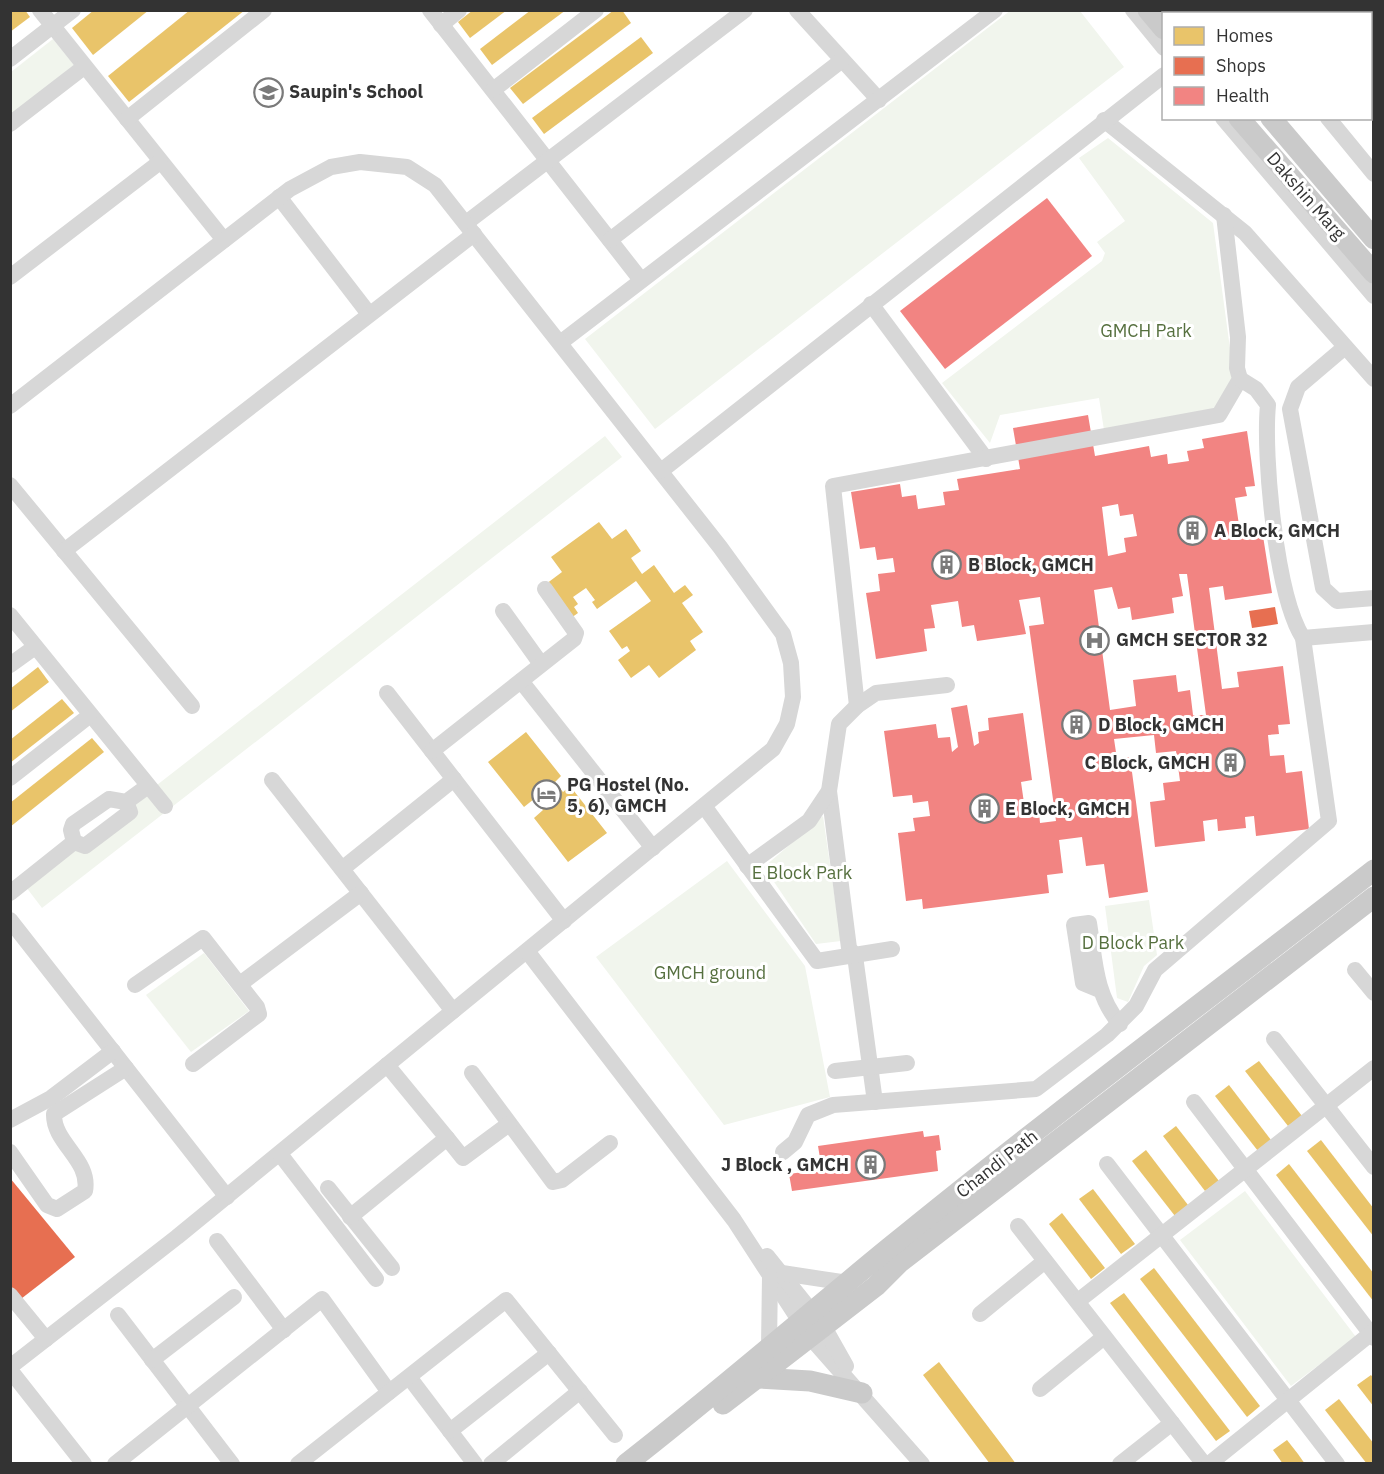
<svg xmlns="http://www.w3.org/2000/svg" width="1384" height="1474" font-family="'IBM Plex Sans',sans-serif">
  <style>
    .green { fill: #f1f5ed }
    .homes { fill: #e9c46a }
    .shops { fill: #e76f51 }
    .health { fill: #f28482; fill-rule: evenodd }
    .lines { fill: none; stroke-linecap: round; stroke-linejoin: round }
    .minor { stroke: #d7d7d7; stroke-width: 16 }
    .major { stroke: #cacaca; stroke-width: 21 }
    .labels { text-anchor: middle; stroke-width: 6; stroke-linejoin: round; paint-order: stroke }
    .poi-label { font-size: 18px; font-weight: bold; fill: #333; stroke: #fff; text-anchor: start }
    .street-label { font-size: 18px; fill: #333; stroke: #fff }
    .park-label { font-size: 18px; fill: #56703f; stroke: #fff }
  </style>
  <rect width="100%" height="100%" fill="#fff"/>
  <g class="green">
    <polygon points="1011,10 1080,11 1124,67 655,429 585,339"/>
    <polygon points="53,39 74,65 11,115 11,72"/>
    <polygon points="1108,138 1213,223 1234,378 1215,410 1104,430 1099,398 1000,415 990,443 942,383 1102,261 1105,253 1097,242 1125,221 1079,158"/>
    <polygon points="605,436 622,457 42,908 26,887"/>
    <polygon points="823,816 841,941 816,944 764,867"/>
    <polygon points="727,861 805,966 830,1097 724,1125 596,957"/>
    <polygon points="1149,900 1157,955 1144,966 1128,1002 1117,998 1105,906"/>
    <polygon points="204,953 249,1011 191,1052 146,995"/>
    <polygon points="1245,1191 1356,1337 1291,1386 1180,1240"/>
  </g>
  <g class="homes">
    <polygon points="10,10 25,10 30,17 10,32"/>
    <polygon points="94,10 149,10 93,55 72,28"/>
    <polygon points="190,10 245,10 129,102 108,76"/>
    <polygon points="473,10 507,10 470,38 458,22"/>
    <polygon points="531,10 566,10 492,65 480,49"/>
    <polygon points="614,10 622,10 631,23 523,104 510,88"/>
    <polygon points="641,37 653,53 544,134 532,118"/>
    <polygon points="599,522 612,539 626,529 641,551 631,558 642,574 654,565 674,593 685,585 693,595 682,603 703,632 690,641 696,650 659,678 649,665 631,678 618,660 630,651 627,646 622,649 609,631 651,601 636,581 597,609 592,602 595,600 586,588 573,597 578,604 574,607 578,613 571,618 546,584 562,572 551,557"/>
    <polygon points="38,667 49,682 10,712 10,689"/>
    <polygon points="62,699 74,713 10,763 10,740"/>
    <polygon points="526,732 561,776 555,782 563,792 570,786 607,833 568,862 534,818 543,810 534,799 524,807 488,762"/>
    <polygon points="92,738 104,752 10,827 10,803"/>
    <polygon points="1259,1061 1302,1116 1288,1126 1245,1071"/>
    <polygon points="1229,1085 1271,1140 1258,1151 1215,1096"/>
    <polygon points="1176,1126 1219,1181 1205,1191 1163,1136"/>
    <polygon points="1321,1140 1374,1209 1374,1237 1307,1151"/>
    <polygon points="1146,1150 1188,1205 1175,1216 1132,1161"/>
    <polygon points="1289,1164 1374,1274 1374,1302 1276,1175"/>
    <polygon points="1093,1189 1135,1244 1121,1254 1079,1199"/>
    <polygon points="1062,1213 1105,1268 1091,1279 1049,1224"/>
    <polygon points="1154,1268 1260,1406 1247,1417 1140,1279"/>
    <polygon points="1124,1293 1230,1431 1216,1441 1110,1303"/>
    <polygon points="939,1362 1008,1453 1016,1464 990,1464 957,1420 923,1375"/>
    <polygon points="1371,1375 1374,1379 1374,1407 1357,1385"/>
    <polygon points="1339,1399 1374,1444 1374,1464 1367,1464 1325,1410"/>
    <polygon points="1287,1440 1298,1454 1305,1464 1283,1464 1273,1450"/>
  </g>
  <g class="shops">
    <polygon points="1275,607 1278,624 1252,628 1249,611"/>
    <polygon points="10,1178 75,1257 17,1302 10,1294"/>
  </g>
  <g class="health">
    <polygon points="1047,198 1092,256 945,369 900,311"/>
    <path d="M1088 415 1095 456 1149 446 1151 457 1167 454 1168 464 1189 461 1187 451 1204 448 1202 439 1247 431 1255 486 1245 487 1247 496 1235 498 1239 525 1249 523 1251 538 1263 536 1272 593 1225 600 1223 586 1209 588 1222 689 1239 687 1237 672 1283 666 1290 724 1278 725 1279 734 1268 735 1270 756 1284 755 1286 773 1302 771 1309 829 1256 836 1254 816 1245 817 1246 828 1218 831 1217 819 1203 821 1205 841 1155 847 1150 802 1165 800 1163 783 1180 781 1176 751 1156 753 1154 735 1114 739 1117 759 1130 757 1148 892 1109 898 1104 864 1086 866 1082 837 1059 840 1063 873 1047 875 1049 893 923 909 922 899 906 901 898 833 915 831 913 818 930 816 928 801 913 803 912 795 893 797 884 731 936 724 938 738 950 737 952 752 958 747 951 708 967 705 974 746 979 743 978 732 989 730 988 718 1023 713 1032 780 1021 782 1024 803 1038 801 1040 823 1056 821 1029 626 1044 624 1040 597 1019 600 1026 634 977 641 974 625 962 627 958 601 931 605 935 628 924 629 927 651 876 659 866 593 880 591 878 574 895 572 893 558 877 560 875 547 860 549 851 492 900 484 902 497 916 495 918 509 945 505 943 492 959 490 957 479 1020 469 1013 428ZM1118 504 1120 516 1133 514 1137 536 1124 538 1126 552 1108 556 1102 507ZM1179 574H1187L1206 715H1193L1190 690 1178 692 1176 675 1133 680 1136 706 1110 710 1094 590 1112 587 1118 609 1130 607 1132 620 1174 613 1172 598 1183 596Z"/>
    <polygon points="923,1131 924,1137 939,1135 941,1150 936,1151 938,1171 792,1191 789,1174 803,1172 802,1160 820,1158 818,1146"/>
  </g>
  <g class="lines">
    <g class="minor">
      <polyline points="40,10 224,240"/>
      <polyline points="430,10 641,280"/>
      <polyline points="797,10 879,100"/>
      <polyline points="1133,10 1164,48"/>
      <polyline points="1236,10 1239,14"/>
      <polyline points="441,25 459,10"/>
      <polyline points="10,59 73,10"/>
      <polyline points="493,90 596,10"/>
      <polyline points="1223,118 1374,296"/>
      <polyline points="1328,118 1374,174"/>
      <polyline points="127,119 264,10"/>
      <polyline points="1104,120 1245,233 1374,379"/>
      <polyline points="10,124 84,67"/>
      <polyline points="279,197 369,314"/>
      <polyline points="466,223 745,10"/>
      <polyline points="610,240 841,61"/>
      <polyline points="10,277 160,162"/>
      <polyline points="871,304 986,459"/>
      <polyline points="560,343 995,10"/>
      <polyline points="1345,347 1298,387 1290,409 1323,588 1337,601 1374,598"/>
      <polyline points="10,406 290,189 331,167 360,162 407,167 435,185 720,547 783,634 791,663 793,697 787,724 773,749 177,1237 10,1367"/>
      <polyline points="661,471 1164,75"/>
      <polyline points="10,485 192,706"/>
      <polyline points="64,551 474,234"/>
      <polyline points="503,611 541,664"/>
      <polyline points="10,615 165,806"/>
      <polyline points="1303,638 1374,632"/>
      <polyline points="10,665 35,647"/>
      <polyline points="521,681 653,848"/>
      <polyline points="387,693 564,921"/>
      <polyline points="857,706 833,486 1219,415 1240,379 1237,368 1238,337 1224,215"/>
      <polyline points="432,751 574,639 576,633 545,589"/>
      <polyline points="10,778 89,716"/>
      <polyline points="272,780 453,1011"/>
      <polyline points="829,791 849,948 855,956 875,1102"/>
      <polyline points="704,806 817,961 892,949"/>
      <polyline points="74,842 85,846 130,812 126,802"/>
      <polyline points="747,866 809,821 829,791 839,724 857,706 876,693 947,685"/>
      <polyline points="342,869 454,779"/>
      <polyline points="10,893 74,842 71,830 73,824 109,799 126,802 148,786"/>
      <polyline points="10,920 227,1197"/>
      <polyline points="527,951 734,1220 810,1337 922,1464"/>
      <polyline points="1355,970 1374,993"/>
      <polyline points="240,984 361,893"/>
      <polyline points="135,985 203,938 257,1007 259,1014 193,1064"/>
      <path d="M1100 990 1083 983 1074 925 1089 923C1095 960 1095 995 1120 1024"/>
      <polyline points="1274,1039 1374,1167"/>
      <polyline points="835,1071 907,1063"/>
      <polyline points="472,1073 553,1182 562,1180 610,1143"/>
      <polyline points="1194,1102 1374,1338"/>
      <polyline points="10,1120 51,1098 113,1051"/>
      <polyline points="447,1138 463,1158 509,1124"/>
      <path d="M10 1152 47 1205 57 1209 85 1191C91 1160 53 1143 54 1114L126 1068"/>
      <path d="M783 1152 795 1142 808 1115 833 1105 1036 1089 1107 1035 1136 1006 1155 970 1329 821 1303 638C1276 596 1263 456 1268 405L1256 389 1240 379"/>
      <polyline points="280,1154 376,1279"/>
      <polyline points="1107,1164 1337,1464"/>
      <polyline points="328,1188 392,1268"/>
      <polyline points="350,1217 447,1138 387,1065"/>
      <polyline points="1018,1226 1204,1464"/>
      <polyline points="217,1241 284,1330"/>
      <polyline points="767,1256 824,1327 846,1366"/>
      <polyline points="782,1273 848,1283"/>
      <polyline points="10,1295 46,1339"/>
      <polyline points="1078,1301 1374,1068"/>
      <polyline points="980,1314 1045,1261"/>
      <polyline points="118,1315 232,1464"/>
      <polyline points="769,1346 770,1276"/>
      <polyline points="152,1360 234,1297"/>
      <polyline points="10,1370 84,1464"/>
      <polyline points="409,1377 475,1464"/>
      <polyline points="1040,1389 1104,1337"/>
      <polyline points="450,1431 549,1353"/>
      <polyline points="115,1464 322,1299 389,1392"/>
      <polyline points="298,1464 506,1300 615,1435"/>
      <polyline points="491,1464 580,1391"/>
      <polyline points="1120,1464 1172,1423"/>
      <polyline points="1209,1464 1374,1331"/>
    </g>
    <g class="major">
      <polyline points="1148,10 1164,29"/>
      <polyline points="1178,10 1181,14"/>
      <polyline points="1239,118 1374,273"/>
      <polyline points="1271,118 1374,239"/>
      <polyline points="759,1378 810,1381 862,1393"/>
      <polyline points="723,1404 876,1286 899,1263 1374,897"/>
      <path d="M626 1464C716 1394 801 1320 889 1248 1048 1118 1212 996 1374 870"/>
    </g>
  </g>
  <defs>
    <symbol id="school-ring" viewBox="-11 -11 22 22"><circle r="9.5" fill="#fff" stroke="#7a7a7a" stroke-width="1.5"/><path d="M0-5L7-2L0 1L-7-2ZM-4 1L0 2.5L4 1V4Q0 6-4 4Z" fill="#7a7a7a"/></symbol>
    <symbol id="building-ring" viewBox="-11 -11 22 22"><circle r="9.5" fill="#fff" stroke="#7a7a7a" stroke-width="1.5"/><path d="M-4-6H4V6H1V3H-1V6H-4ZM-2.5-4.3h1.7v1.8h-1.7ZM.8-4.3h1.7v1.8H.8ZM-2.5-1h1.7V.8h-1.7ZM.8-1h1.7V.8H.8Z" fill="#7a7a7a"/></symbol>
    <symbol id="hospital-ring" viewBox="-11 -11 22 22"><circle r="9.5" fill="#fff" stroke="#7a7a7a" stroke-width="1.5"/><path d="M-5-5h3v3.5h4V-5h3V5h-3V1.5h-4V5h-3Z" fill="#7a7a7a"/></symbol>
    <symbol id="hotel-ring" viewBox="-11 -11 22 22"><circle r="9.5" fill="#fff" stroke="#7a7a7a" stroke-width="1.5"/><path d="M-6-4.5h1.5V1H6V5H4.5V3h-9V5H-6ZM-4 0a1.8 1.8 0 1 1 3.6 0ZM.5 0V-2.5h3Q6-2.5 6 0Z" fill="#7a7a7a"/></symbol>
  </defs>
  <g fill-rule="evenodd">
    <use href="#school-ring" x="252" y="76" width="33" height="33"/>
    <use href="#building-ring" x="1176" y="514" width="33" height="33"/>
    <use href="#building-ring" x="930" y="548" width="33" height="33"/>
    <use href="#hospital-ring" x="1078" y="624" width="33" height="33"/>
    <use href="#building-ring" x="1060" y="708" width="33" height="33"/>
    <use href="#building-ring" x="1214" y="746" width="33" height="33"/>
    <use href="#hotel-ring" x="530" y="778" width="33" height="33"/>
    <use href="#building-ring" x="968" y="792" width="33" height="33"/>
    <use href="#building-ring" x="854" y="1148" width="33" height="33"/>
  </g>
  <g class="labels">
    <g class="poi-label">
      <text x="289" y="98">Saupin's School</text>
      <text x="1214" y="537">A Block, GMCH</text>
      <text x="968" y="571">B Block, GMCH</text>
      <text x="1116" y="646">GMCH SECTOR 32</text>
      <text x="1098" y="731">D Block, GMCH</text>
      <text x="1210" y="769" text-anchor="end">C Block, GMCH</text>
      <text x="567" y="791">PG Hostel (No.<tspan x="567" dy="21">5, 6), GMCH</tspan></text>
      <text x="1005" y="815">E Block, GMCH</text>
      <text x="849" y="1171" text-anchor="end">J Block , GMCH</text>
    </g>
    <g class="street-label">
      <text transform="translate(1306 196) rotate(49)" y="6">Dakshin Marg</text>
      <text transform="translate(997 1164) rotate(-38)" y="6">Chandi Path</text>
    </g>
    <g class="park-label">
      <text x="1146" y="337">GMCH Park</text>
      <text x="802" y="879">E Block Park</text>
      <text x="1133" y="949">D Block Park</text>
      <text x="710" y="979">GMCH ground</text>
    </g>
  </g>
  <rect width="1384" height="1474" fill="none" stroke="#333333" stroke-width="24"/>
  <rect x="1162" y="12" width="210" height="108" fill="#ffffff" stroke="#adadad" stroke-width="1.5"/>
  <rect x="1174" y="27" width="30" height="18" fill="#e9c46a" stroke="#adadad" stroke-width="1.5"/>
  <text x="1216" y="42" font-size="18" fill="#333333">Homes</text>
  <rect x="1174" y="57" width="30" height="18" fill="#e76f51" stroke="#adadad" stroke-width="1.5"/>
  <text x="1216" y="72" font-size="18" fill="#333333">Shops</text>
  <rect x="1174" y="87" width="30" height="18" fill="#f28482" stroke="#adadad" stroke-width="1.5"/>
  <text x="1216" y="102" font-size="18" fill="#333333">Health</text>
</svg>
